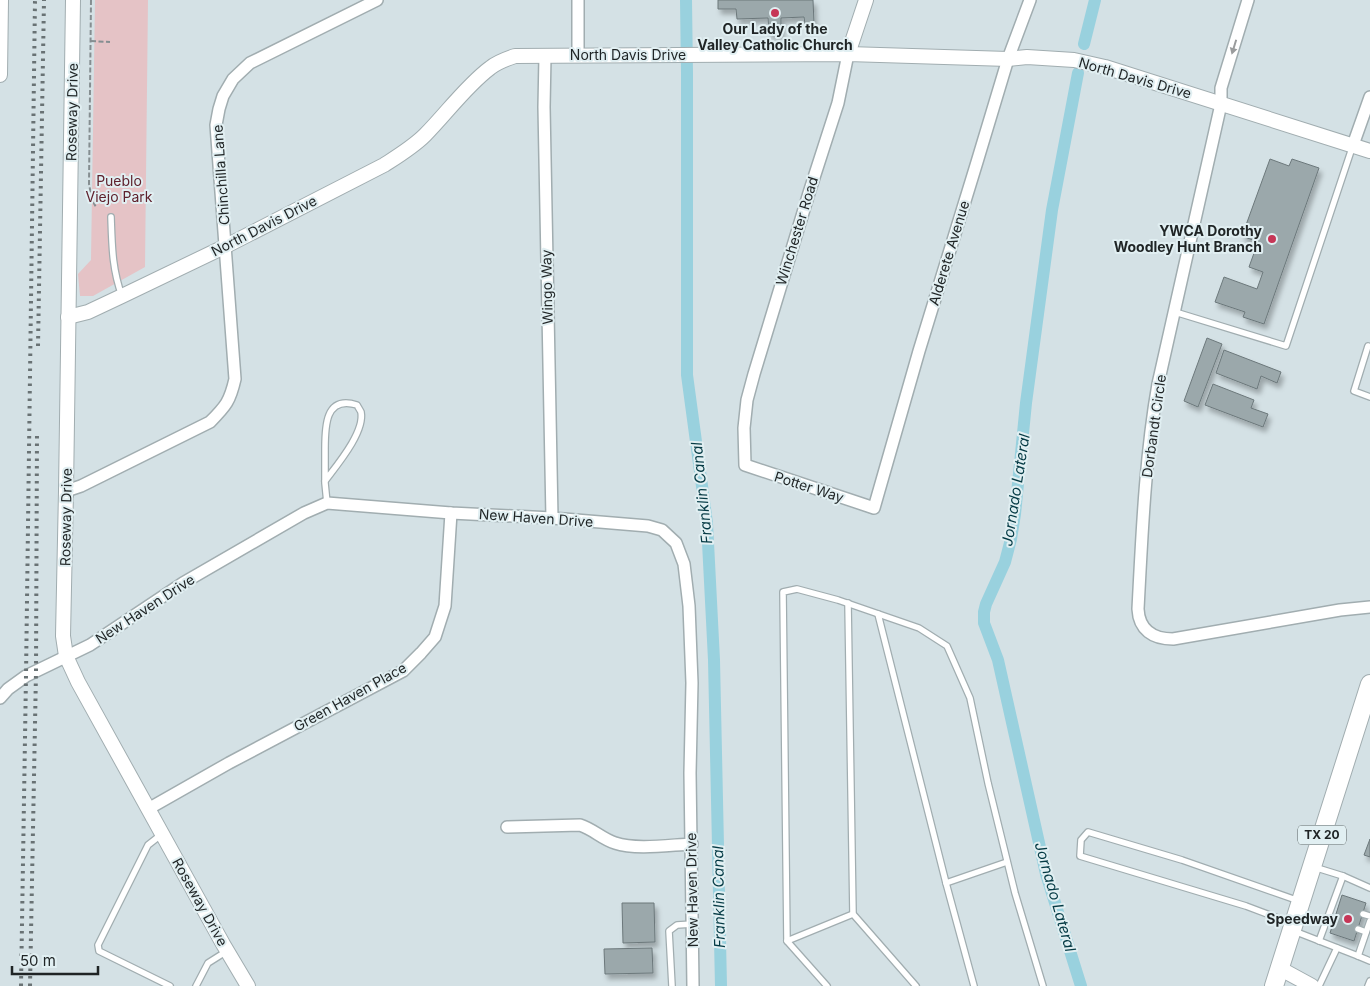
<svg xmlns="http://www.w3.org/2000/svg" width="1370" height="986" font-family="Inter,sans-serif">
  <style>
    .green { fill: #e5c3c6 }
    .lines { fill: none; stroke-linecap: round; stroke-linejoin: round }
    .canal { stroke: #99d1de; stroke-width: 12 }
    .building { fill: #9ba8ab; stroke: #6c787b; filter: url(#shadow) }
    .service-casing { stroke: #a1adb0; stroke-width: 8 }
    .minor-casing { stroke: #a1adb0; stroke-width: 14 }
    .tertiary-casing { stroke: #a1adb0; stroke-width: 16 }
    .primary-casing { stroke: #a1adb0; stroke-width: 20 }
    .path { stroke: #858e91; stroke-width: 2; stroke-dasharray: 5 2.5; stroke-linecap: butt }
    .service { stroke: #fff; stroke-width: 5.5 }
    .minor { stroke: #fff; stroke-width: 11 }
    .tertiary { stroke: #fff; stroke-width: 14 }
    .primary { stroke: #fff; stroke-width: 18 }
    .rail { stroke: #697274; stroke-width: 4; stroke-dasharray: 2.5 5; stroke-linecap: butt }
    .oneway { fill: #9a9c9d }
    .poi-dot { fill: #c63657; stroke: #e1eff2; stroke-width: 2 }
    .labels { text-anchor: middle; stroke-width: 4; stroke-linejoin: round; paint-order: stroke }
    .shield { fill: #e1eff2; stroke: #596162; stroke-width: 1 }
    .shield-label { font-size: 12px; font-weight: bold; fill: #1f2425 }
    .poi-label { font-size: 14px; font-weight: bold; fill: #1f2425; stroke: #e1eff2; text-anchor: end }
    .street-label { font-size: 14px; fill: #1f2425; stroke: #e1eff2 }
    .park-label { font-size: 14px; fill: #5f212d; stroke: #e1eff2 }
    .water-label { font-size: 15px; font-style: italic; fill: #043a44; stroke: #e1eff2 }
  </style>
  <defs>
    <filter id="shadow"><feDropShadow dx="3" dy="5" stdDeviation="2.5" flood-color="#0004"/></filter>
  </defs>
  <rect width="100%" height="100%" fill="#d4e1e5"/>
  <polygon class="green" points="95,0 148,0 145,267 93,296 80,296 78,274 91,260"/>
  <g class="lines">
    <g class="canal">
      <polyline points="686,0 687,73 687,375 707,523 714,660 721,986"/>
      <polyline points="1084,44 1095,0"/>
      <polyline points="1078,73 1052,210 1026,403 1015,514 1011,539 1005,562 986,604 984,612 984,623 998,660 1046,874 1081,986"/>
    </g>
  </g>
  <g class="building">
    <polygon points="718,0 813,0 814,23 805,24 804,17 781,18 781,34 769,34 768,18 737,19 736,9 718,9"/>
    <polygon points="1270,159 1289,166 1292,159 1319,168 1264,324 1243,317 1245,312 1215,302 1224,277 1257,289 1263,272 1249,267 1258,242 1242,236"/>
    <polygon points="1207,338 1222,344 1198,407 1184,401"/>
    <polygon points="1224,350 1281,372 1277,383 1261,376 1257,389 1216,373"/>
    <polygon points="1213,384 1254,400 1251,408 1268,414 1263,427 1205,405"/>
    <polygon points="1370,839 1370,857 1364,855"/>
    <polygon points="1342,895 1366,903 1354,941 1330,933"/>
    <polygon points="622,903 654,903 655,942 623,943"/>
    <polygon points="652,948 653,973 605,974 604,949"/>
  </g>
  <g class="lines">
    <defs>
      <g id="service">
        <path d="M111 217C112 245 112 269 122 296"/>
        <polyline points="1175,312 1286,346 1353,145"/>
        <polyline points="1368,346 1354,391 1370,397"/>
        <path d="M325 481C337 465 365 432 361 412 360 410 358 407 357 405 325 395 325 427 325 449 325 459 325 470 325 481V483L327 503"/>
        <polyline points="848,603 853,914 916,986"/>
        <polyline points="878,614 946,883 974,986"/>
        <polyline points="162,834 148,845 98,945 99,951 101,952 170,986"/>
        <polyline points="1314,867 1343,876 1370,888"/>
        <polyline points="946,883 1007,862"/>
        <polyline points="1363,914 1370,916"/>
        <polyline points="1291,923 1246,906 1080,856 1081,840 1088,832 1182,860 1299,901"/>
        <polyline points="1358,929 1366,932"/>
        <polyline points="1294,931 1358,956 1370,921"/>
        <polyline points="787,941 853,914"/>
        <polyline points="1319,941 1343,876"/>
        <polyline points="1358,956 1370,961"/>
        <polyline points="196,986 208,963 227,951"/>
        <polyline points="672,986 669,931 677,925 693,924"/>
        <polyline points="827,986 787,941 783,592 797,589 838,600 919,628 947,646 970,698 988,783 1015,893 1043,986"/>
        <polyline points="1319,986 1337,948"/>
        <polyline points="1368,986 1370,981"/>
      </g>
      <g id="minor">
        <polyline points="578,0 578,56"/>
        <path d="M1248 0 1221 88V104L1158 384C1145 458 1142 534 1138 609 1139 630 1153 639 1173 639L1340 610 1370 607"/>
        <polyline points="848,54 838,103 809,193 754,374 747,400 744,428 745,465 874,508 919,351 977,162 1008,59 1030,0"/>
        <polyline points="545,56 544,107 552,518"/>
        <polyline points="1353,145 1370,97"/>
        <path d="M66 491 81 486 210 422C226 406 230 401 235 379L216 125 219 109 223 96 233 79 250 63 377 0"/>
        <polyline points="0,698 8,689 26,676 90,645 183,583 304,513 327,503 451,513 552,518 648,526 662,530 676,543 684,564 689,606 692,683 690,773 693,986"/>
        <polyline points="148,809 229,763 403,671 421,653 435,637 445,606 451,513"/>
        <path d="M507 827 580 825C593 829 602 839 615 843 636 850 669 845 692 844"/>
      </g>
      <g id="tertiary">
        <polyline points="73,0 66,491 63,636 66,656 78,682 223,944 248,986"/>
        <polyline points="848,54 866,0"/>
        <polyline points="0,75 1,0"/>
        <path d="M68 317 88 312 122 296 226 246 384 165C398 156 413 147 425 135 446 114 466 86 490 68 497 62 506 59 515 56L848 54 1008 59 1027 57 1074 60 1105 67 1370 151"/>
        <polyline points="1279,968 1312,986"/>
      </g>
      <polyline id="primary" points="1274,986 1370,684"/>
    </defs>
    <use href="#service" class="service-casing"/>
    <use href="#minor" class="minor-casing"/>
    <use href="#tertiary" class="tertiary-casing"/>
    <use href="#primary" class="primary-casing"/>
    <g class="path">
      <polyline points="91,0 89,184 92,200 96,207"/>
      <polyline points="91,41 110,42"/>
    </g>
    <use href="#service" class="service"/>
    <use href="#minor" class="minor"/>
    <use href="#tertiary" class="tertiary"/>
    <use href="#primary" class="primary"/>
    <g class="rail">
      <polyline points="38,346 44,0"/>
      <polyline points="21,986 26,676 35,0"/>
      <polyline points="30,986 36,672 37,431"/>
    </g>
  </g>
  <defs><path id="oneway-solid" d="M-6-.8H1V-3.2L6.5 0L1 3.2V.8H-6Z" transform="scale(1.25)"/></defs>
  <use class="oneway" href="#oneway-solid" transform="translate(1234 47) rotate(107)"/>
  <g class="poi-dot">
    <circle cx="775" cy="13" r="5"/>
    <circle cx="1272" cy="239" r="5"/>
    <circle cx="1348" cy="919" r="5"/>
  </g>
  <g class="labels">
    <rect class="shield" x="1298" y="825.5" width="48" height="19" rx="4"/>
    <g class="shield-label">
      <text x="1322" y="839">TX 20</text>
    </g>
    <g class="poi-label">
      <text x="775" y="34" text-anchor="middle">Our Lady of the<tspan x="775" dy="16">Valley Catholic Church</tspan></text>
      <text x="1262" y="236">YWCA Dorothy<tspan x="1262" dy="16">Woodley Hunt Branch</tspan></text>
      <text x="1338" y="924">Speedway</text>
    </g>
    <g class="street-label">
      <text x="628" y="60">North Davis Drive</text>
      <text transform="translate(1135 78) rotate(16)" y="5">North Davis Drive</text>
      <text transform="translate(72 112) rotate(-89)" y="5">Roseway Drive</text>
      <text transform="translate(221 175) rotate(-94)" y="5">Chinchilla Lane</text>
      <text transform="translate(264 226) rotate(-27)" y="5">North Davis Drive</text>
      <text transform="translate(797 231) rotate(-73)" y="5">Winchester Road</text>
      <text transform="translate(949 253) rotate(-73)" y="5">Alderete Avenue</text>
      <text transform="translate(547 287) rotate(-91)" y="5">Wingo Way</text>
      <text transform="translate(1154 426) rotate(-82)" y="5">Dorbandt Circle</text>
      <text transform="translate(809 487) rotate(18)" y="5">Potter Way</text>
      <text transform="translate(66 517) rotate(-89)" y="5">Roseway Drive</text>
      <text transform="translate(536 518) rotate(4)" y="5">New Haven Drive</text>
      <text transform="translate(145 609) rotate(-33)" y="5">New Haven Drive</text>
      <text transform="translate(350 697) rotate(-29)" y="5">Green Haven Place</text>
      <text transform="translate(692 890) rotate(-91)" y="5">New Haven Drive</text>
      <text transform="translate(200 902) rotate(61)" y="5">Roseway Drive</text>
    </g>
    <g class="park-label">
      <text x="119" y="186">Pueblo<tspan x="119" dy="16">Viejo Park</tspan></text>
    </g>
    <g class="water-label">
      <text transform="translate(1016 490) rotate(-81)" y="5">Jornado Lateral</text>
      <text transform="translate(702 493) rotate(-96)" y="5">Franklin Canal</text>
      <text transform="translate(719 897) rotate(-91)" y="5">Franklin Canal</text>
      <text transform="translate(1055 897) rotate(74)" y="5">Jornado Lateral</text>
    </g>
  </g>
  <path d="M12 966v8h86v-8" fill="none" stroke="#1f2425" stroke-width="2.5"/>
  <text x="20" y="966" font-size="15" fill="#1f2425" stroke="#e1eff2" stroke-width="4" paint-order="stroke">50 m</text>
</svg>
